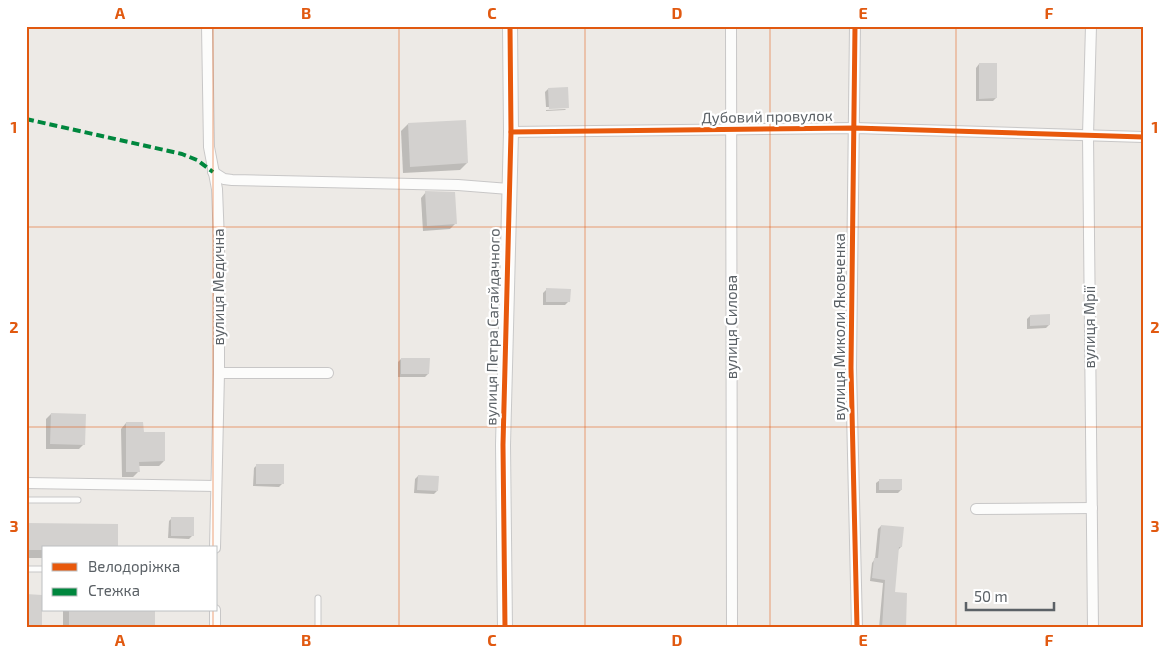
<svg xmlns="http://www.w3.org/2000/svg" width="1169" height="654" font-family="'Exo 2',sans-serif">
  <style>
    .shadow { fill: #0003 }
    .building { fill: #d3d1cf }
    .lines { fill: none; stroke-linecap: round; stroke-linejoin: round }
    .lane-casing { stroke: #c8c7c7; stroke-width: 7 }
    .street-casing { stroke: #c8c7c7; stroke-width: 12 }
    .secondary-casing { stroke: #c9c9c9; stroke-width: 16 }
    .lane { stroke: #fcfcfb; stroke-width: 5 }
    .street { stroke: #fcfcfb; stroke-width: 10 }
    .secondary { stroke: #fcfcfb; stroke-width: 14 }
    .quiet { stroke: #00873e; stroke-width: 4; stroke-dasharray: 8 4; stroke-linecap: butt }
    .cycleway-casing { stroke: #fff; stroke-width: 8 }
    .cycleway { stroke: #e8590c; stroke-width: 5 }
    .grid { fill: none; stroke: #e15910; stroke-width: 1; stroke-opacity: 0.55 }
    .labels { text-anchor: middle; stroke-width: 4.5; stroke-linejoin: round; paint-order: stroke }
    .street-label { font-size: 15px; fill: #5b6166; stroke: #fff }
    .neatline { fill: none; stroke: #e15910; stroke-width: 2 }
    .grid-label { font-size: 16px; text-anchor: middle; font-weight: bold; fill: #e15910 }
  </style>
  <rect width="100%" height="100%" fill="#edeae6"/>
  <g class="shadow">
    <polygon points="979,64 996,98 993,101 976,101 976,68"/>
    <polygon points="548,89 568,107 546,107 545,92"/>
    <polygon points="566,109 565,110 546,111 546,110"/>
    <polygon points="408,124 467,163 460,170 403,173 401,131"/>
    <polygon points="426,192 455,224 450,229 423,231 421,198"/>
    <polygon points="546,290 568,302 565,305 543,305 543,293"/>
    <polygon points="1030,316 1049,325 1046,328 1027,329 1027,319"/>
    <polygon points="401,359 428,374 425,377 398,377 398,362"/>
    <polygon points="51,414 84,444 79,449 46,449 46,419"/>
    <polygon points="126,423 142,433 164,461 159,466 138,466 138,472 133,477 122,477 121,429"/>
    <polygon points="257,465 282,484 279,487 253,486 254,468"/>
    <polygon points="418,476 437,491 434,494 414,493 415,479"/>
    <polygon points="880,480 901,490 898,493 876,493 876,483"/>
    <polygon points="172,518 192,536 189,539 168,538 169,521"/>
    <polygon points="26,524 44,548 44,558 26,558"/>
    <polygon points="881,526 901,547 898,550 893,593 904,628 879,628 883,583 870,581 872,563 875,559 878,529"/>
    <rect x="26" y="596" width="15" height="32"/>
    <rect x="63" y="610" width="91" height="18"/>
  </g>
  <g class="building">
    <polygon points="979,63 997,63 997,98 979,99"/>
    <polygon points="568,87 569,108 549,109 548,88"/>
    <polygon points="466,120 468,163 410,167 408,123"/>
    <polygon points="425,191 455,192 457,224 427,226"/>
    <polygon points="546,288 571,289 570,302 546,302"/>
    <polygon points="1050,314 1050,325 1030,326 1030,315"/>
    <polygon points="401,358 430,358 429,374 401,374"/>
    <polygon points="51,413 86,414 85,445 50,444"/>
    <polygon points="126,422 143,422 144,432 165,432 165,461 139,462 140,472 126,472"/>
    <rect x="256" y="464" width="28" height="20"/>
    <polygon points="418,475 439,476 438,491 417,490"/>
    <rect x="879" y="479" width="23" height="11"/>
    <rect x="171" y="517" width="23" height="19"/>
    <polygon points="26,523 118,524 118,548 44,548 44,550 26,550"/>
    <polygon points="881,525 904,527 902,547 899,547 895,592 907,593 906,628 882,628 885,580 872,578 874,558 878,558"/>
    <polygon points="26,594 42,595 42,625 26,625"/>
    <polygon points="69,610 155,610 155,628 69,625"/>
  </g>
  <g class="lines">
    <defs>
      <g id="lane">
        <polyline points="26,500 78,500"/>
        <polyline points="26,569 44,569"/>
        <polyline points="318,628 318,598"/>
      </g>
      <g id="street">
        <polyline points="207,26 209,147 217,189 219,242 219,373 215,548"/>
        <polyline points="731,26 732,628"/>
        <polyline points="855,26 851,368 857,628"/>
        <polyline points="1091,26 1088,135 1093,628"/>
        <polyline points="511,132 855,128 1143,137"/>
        <polyline points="213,172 224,179 232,180 458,185 509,189"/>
        <polyline points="219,373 328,373"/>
        <polyline points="26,483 216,486"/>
        <polyline points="976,509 1092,508"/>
        <polyline points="215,628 215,610"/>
      </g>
      <polyline id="secondary" points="505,628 503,445 511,132 510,26"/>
    </defs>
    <use href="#lane" class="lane-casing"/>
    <use href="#street" class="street-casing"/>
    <use href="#secondary" class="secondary-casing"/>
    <use href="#lane" class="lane"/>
    <use href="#street" class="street"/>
    <use href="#secondary" class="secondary"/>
    <polyline class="quiet" points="26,119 182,154 197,160 213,172"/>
    <defs>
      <g id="cycleway">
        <polyline points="855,26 851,368 857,628"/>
        <polyline points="511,132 855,128 1143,137"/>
        <polyline points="505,628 503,445 511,132 510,26"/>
      </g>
    </defs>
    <use href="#cycleway" class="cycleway-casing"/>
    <use href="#cycleway" class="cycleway"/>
  </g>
  <path class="grid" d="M213 26V548M399 26V628M585 26V628M770 26V628M956 26V628M26 227H1143M26 427H1143M213 610V628"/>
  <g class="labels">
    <g class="street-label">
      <text transform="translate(767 117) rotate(-1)" y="5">Дубовий провулок</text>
      <text transform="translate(219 287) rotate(-90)" y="5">вулиця Медична</text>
      <text transform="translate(493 327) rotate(-89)" y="5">вулиця Петра Сагайдачного</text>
      <text transform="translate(732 327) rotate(-90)" y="5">вулиця Силова</text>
      <text transform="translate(840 327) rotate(-90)" y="5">вулиця Миколи Яковченка</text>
      <text transform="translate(1090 327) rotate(-90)" y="5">вулиця Мрії</text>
    </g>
  </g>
  <rect width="1169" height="654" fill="none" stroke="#ffffff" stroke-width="55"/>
  <rect x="42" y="546" width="175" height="65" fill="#ffffff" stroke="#bdc0c2"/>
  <rect x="52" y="563" width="25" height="8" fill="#e8590c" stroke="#bdc0c2"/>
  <text x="88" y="572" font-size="15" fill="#5b6166">Велодоріжка</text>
  <rect x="52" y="588" width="25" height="8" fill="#00873e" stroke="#bdc0c2"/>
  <text x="88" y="596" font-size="15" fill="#5b6166">Стежка</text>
  <path d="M966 602v8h88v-8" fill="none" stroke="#5b6166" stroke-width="2.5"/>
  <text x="974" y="602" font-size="15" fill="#5b6166" stroke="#ffffff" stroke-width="4" paint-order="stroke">50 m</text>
  <rect x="28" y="28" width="1114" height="598" class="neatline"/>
  <g class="grid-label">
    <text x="120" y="19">A</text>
    <text x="306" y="19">B</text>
    <text x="492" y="19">C</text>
    <text x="677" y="19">D</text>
    <text x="863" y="19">E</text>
    <text x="1049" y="19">F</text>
    <text x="14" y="133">1</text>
    <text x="1155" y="133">1</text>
    <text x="14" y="333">2</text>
    <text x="1155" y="333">2</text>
    <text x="14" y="532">3</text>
    <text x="1155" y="532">3</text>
    <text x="120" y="646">A</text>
    <text x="306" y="646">B</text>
    <text x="492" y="646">C</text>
    <text x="677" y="646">D</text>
    <text x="863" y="646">E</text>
    <text x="1049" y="646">F</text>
  </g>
</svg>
